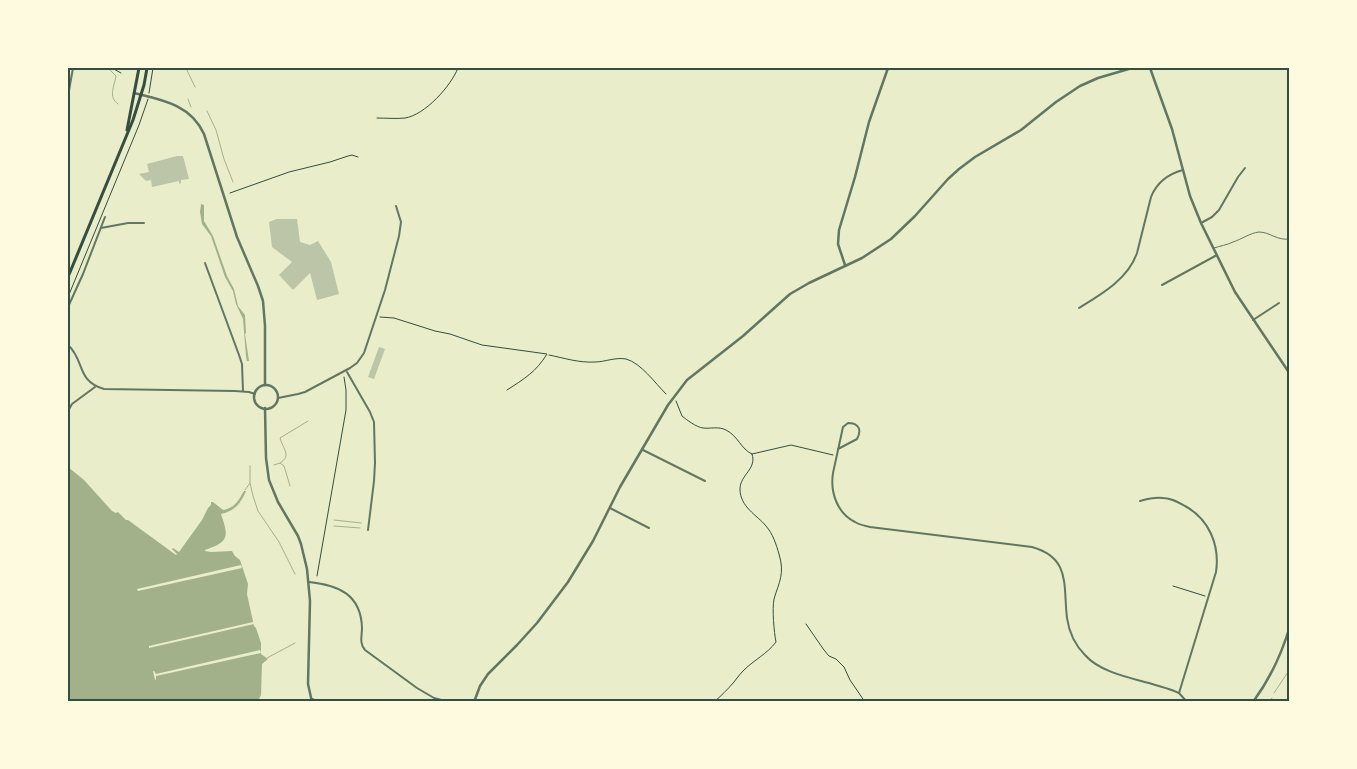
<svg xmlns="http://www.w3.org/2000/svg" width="1357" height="769" font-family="'IBM Plex Sans',sans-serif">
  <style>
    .water { fill: #a3b18a }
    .pier { fill: #e9edc9 }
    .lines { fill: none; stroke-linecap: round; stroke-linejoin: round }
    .stream { stroke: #a3b18a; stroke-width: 1 }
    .building { fill: #bcc5a7 }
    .path { stroke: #344e41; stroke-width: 1 }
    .service { stroke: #617663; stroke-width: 1 }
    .minor { stroke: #617663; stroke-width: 2 }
    .tertiary { stroke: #617663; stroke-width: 2.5 }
    .secondary { stroke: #344e41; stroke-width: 3 }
    .neatline { fill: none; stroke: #344e41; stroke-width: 2 }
  </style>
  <rect width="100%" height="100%" fill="#e9edc9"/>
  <g class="water">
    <polygon points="201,204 204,205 204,221 213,236 227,276 234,289 238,306 245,315 246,333 245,334 249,361 247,361 246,356 243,319 236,304 233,291 225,277 211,236 202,224 200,212"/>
    <path d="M68 467 84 480 112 511 116 513 118 512 126 520H128L176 555 177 554 172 549 173 548 179 552 202 520 208 508 211 505V502H213L223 510C235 508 238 501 244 491H246C241 503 235 511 221 514 229 537 229 542 205 550V551L211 552 232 551 235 556 240 560 248 584 247 594 254 626 256 628 261 643V654L268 659 262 664 261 695 258 701H68Z"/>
  </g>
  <g class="pier">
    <polygon points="241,565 242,568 138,591 137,589"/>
    <polygon points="253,622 254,624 149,648 149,646"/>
    <polygon points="260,650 261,653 156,676 156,679 155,680 153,671 154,671 156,674"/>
  </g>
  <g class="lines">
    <g class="stream">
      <polyline points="186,68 195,87"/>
      <path d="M110 70 116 76C114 87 108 97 118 104"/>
      <polyline points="188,99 191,107"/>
      <polyline points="207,111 216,130 224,159 233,182"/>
      <path d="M280 463C292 456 283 449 280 438L308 421"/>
      <polyline points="274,465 280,463 284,466 290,486"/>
      <polyline points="250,483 253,496 258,511 279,542 295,574"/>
      <polyline points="245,490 250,483 250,466"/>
      <polyline points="334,520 361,523"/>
      <polyline points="334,526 360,528"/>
      <polyline points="267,658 295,643"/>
      <polyline points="1274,693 1290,669"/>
      <polyline points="1269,702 1272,698"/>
    </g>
  </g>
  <g class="building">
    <polygon points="177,156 183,156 189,179 181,180 181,183 179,184 179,181 152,187 151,180 146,181 139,174 149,172 147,164"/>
    <polygon points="277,219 297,219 300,242 310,245 318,241 331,262 339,294 317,300 310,273 293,290 279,275 292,262 272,247 269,222"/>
    <polygon points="379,347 385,349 374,379 368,377"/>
  </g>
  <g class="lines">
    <g class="path">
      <polyline points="112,68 121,73"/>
      <polyline points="149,93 153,68"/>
      <path d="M377 118C386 118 396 119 405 118 425 115 451 86 458 68"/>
      <polyline points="230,193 289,172 330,162 348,156 352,155 358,157"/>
      <polyline points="68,297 139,125 148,99"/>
      <path d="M380 317 394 318 435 331 450 334 482 345 547 354C536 372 524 379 507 390"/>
      <path d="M549 355C564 358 579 363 595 362 605 362 615 357 626 359 641 363 655 383 666 394"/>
      <path d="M676 401 682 416C687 420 696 427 703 428 711 429 718 426 726 430 738 436 741 449 752 454 757 469 740 475 740 489 740 507 757 515 766 526 773 534 776 544 779 554 785 574 779 582 774 599 772 609 774 632 776 642 767 654 754 660 744 670 740 674 737 678 734 682 728 689 721 696 714 702"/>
      <polyline points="752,454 791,445 833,455"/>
      <polyline points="317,576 346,410 346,390 344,377"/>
      <polyline points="1173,586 1205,596"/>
      <polyline points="806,624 824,650 829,656 836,659 844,667 850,680 865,702"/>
    </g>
    <path class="service" d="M1214 248C1220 246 1227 245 1233 242 1242 239 1250 233 1259 232 1270 232 1277 241 1290 239"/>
    <g class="minor">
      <polyline points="68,96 73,68"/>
      <polyline points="1201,223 1212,217 1219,210 1238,177 1245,168"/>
      <polyline points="101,228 128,223 144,223"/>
      <polyline points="205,263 239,355 242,364 243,391"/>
      <polyline points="1162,285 1217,255"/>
      <polyline points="68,307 83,274 105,217"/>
      <path d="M1079 308C1102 294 1128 279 1137 253L1151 197C1157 182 1168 174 1183 170"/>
      <polyline points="1253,320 1279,303"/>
      <path d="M68 345C85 360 76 381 104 389L235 391 249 392 255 394"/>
      <polyline points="347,372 370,412 374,422 375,463 374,481 368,530"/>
      <polyline points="278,398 298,394 305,392 350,368 357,363 364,353 385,290 399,236 401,222 396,206"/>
      <polyline points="68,411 72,404 95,387"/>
      <path d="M838 449 857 439C862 430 859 423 848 423L843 427 833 473C830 492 837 513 855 522 860 525 865 526 870 527L1032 547C1071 558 1063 585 1067 618 1069 632 1075 645 1085 655 1105 678 1151 680 1179 693L1187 702"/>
      <polyline points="643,450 705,481"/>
      <path d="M1140 501C1147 499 1155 497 1163 498 1171 498 1178 502 1185 506 1209 519 1220 545 1216 572L1179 693"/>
      <polyline points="610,508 649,528"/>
      <path d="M309 582C338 585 361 594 362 628 362 636 359 643 365 650L417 688 434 698 449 702"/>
      <polyline points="312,699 320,702"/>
    </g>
    <g class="tertiary">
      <polyline points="1150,68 1172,129 1190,196 1201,223 1235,292 1290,374"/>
      <path d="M134 93C163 100 191 105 204 134L237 237 258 286 263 301 265 326V385"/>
      <polyline points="845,265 838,244 839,230 855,177 869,122 888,68"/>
      <circle cx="266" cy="397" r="12"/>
      <polyline points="265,408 266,458 269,480 278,502 298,536 301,544 307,569 310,601 308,684 312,702"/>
      <polyline points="474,702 480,686 488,674 517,645 537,623 568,582 593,541 620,487 668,405 687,380 743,336 790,294 809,283 862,258 891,239 915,216 948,179 959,169 975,157 1021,130 1056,102 1080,86 1098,78 1132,68"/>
      <path d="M1253 702C1270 679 1282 653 1290 626"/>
    </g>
    <g class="secondary">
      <polyline points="127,130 139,68"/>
      <polyline points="68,277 133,120 144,85 147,68"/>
    </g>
  </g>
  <rect width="1357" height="769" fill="none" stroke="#fefae0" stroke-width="138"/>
  <rect x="69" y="69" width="1219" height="631" class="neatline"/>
</svg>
